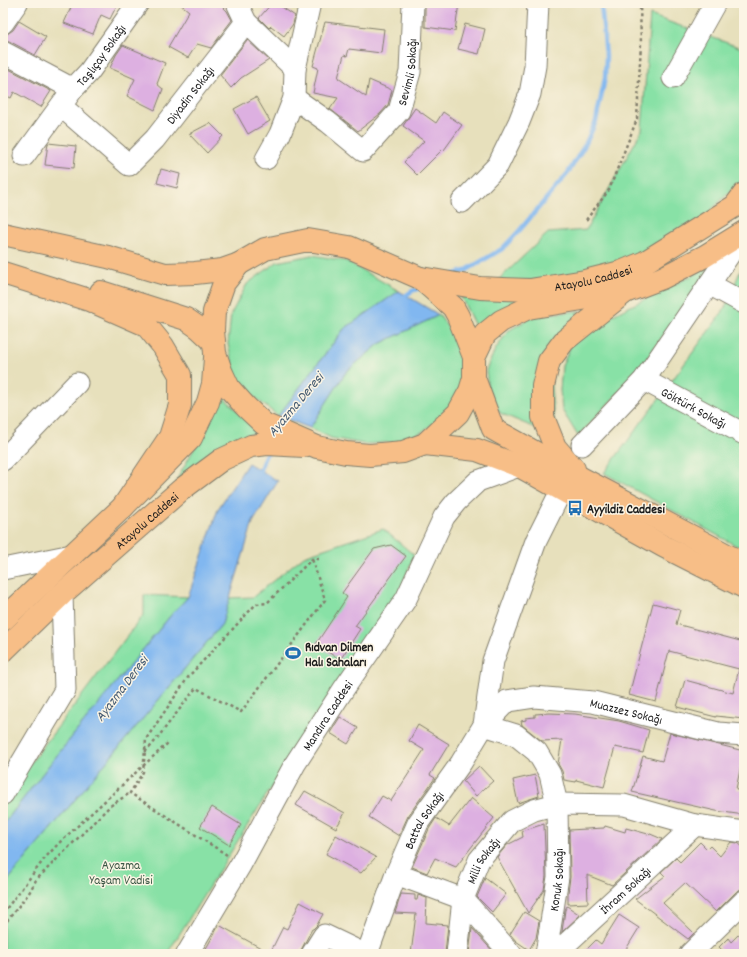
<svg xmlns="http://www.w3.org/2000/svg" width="747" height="957" font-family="Dekko,sans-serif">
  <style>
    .green { fill: #88e1a6; stroke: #527e61 }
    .water { fill: #81b7f0; stroke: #4e6a86 }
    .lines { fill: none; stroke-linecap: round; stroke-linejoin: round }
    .stream { stroke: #81b7f0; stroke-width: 4.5 }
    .building { fill: #ddb0e1 }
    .minor-casing { stroke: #827e6c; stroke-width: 23 }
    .major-casing { stroke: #827e6c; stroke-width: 24 }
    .highway-casing { stroke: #827e6c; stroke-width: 24 }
    .path { stroke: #827e6c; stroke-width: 2.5; stroke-dasharray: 3 3; stroke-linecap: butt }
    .minor { stroke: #fff; stroke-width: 21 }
    .major { stroke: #f7be87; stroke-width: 22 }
    .highway { stroke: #f7be87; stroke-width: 22 }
    .labels { text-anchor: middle; stroke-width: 3; stroke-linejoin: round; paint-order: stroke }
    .street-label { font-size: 13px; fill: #1c1c1c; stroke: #fcf5e5 }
    .poi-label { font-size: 13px; font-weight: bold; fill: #1c1c1c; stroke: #fcf5e5; text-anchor: start }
    .park-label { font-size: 13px; fill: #3c5745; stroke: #fcf5e5 }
    .water-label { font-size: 14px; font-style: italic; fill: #445a71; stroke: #fcf5e5 }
  </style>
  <rect width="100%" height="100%" fill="#fcf5e5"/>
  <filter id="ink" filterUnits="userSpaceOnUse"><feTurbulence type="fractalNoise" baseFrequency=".025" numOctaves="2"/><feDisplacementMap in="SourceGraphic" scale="8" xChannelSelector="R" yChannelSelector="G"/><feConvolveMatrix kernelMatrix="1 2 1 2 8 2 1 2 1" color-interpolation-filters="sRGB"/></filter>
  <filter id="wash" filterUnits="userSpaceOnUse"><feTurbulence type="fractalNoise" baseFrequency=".012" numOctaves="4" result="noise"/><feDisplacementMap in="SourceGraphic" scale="16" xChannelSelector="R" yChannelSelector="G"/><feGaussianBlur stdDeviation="0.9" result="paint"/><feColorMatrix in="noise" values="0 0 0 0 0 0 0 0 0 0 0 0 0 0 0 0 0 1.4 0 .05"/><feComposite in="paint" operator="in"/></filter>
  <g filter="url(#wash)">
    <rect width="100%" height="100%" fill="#e7e0bc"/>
    <g class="green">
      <polygon points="650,15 744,49 744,178 704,217 657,249 583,276 494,284 548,233 586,230 642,130"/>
      <polygon points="312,255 346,261 399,291 344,329 278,416 254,397 236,376 228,344 231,314 247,284 277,262"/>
      <polygon points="744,262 744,550 604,473 724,310"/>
      <polygon points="713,265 636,374 578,436 562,410 560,390 562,366 572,343 597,323"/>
      <polygon points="461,297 539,298 478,332"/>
      <polygon points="580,311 563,329 548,356 556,437 500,413 488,389 486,370 495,350 508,331 535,315"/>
      <polygon points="439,315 454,336 464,364 461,391 444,415 422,432 396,442 364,444 331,438 310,428 346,372 379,344"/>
      <polygon points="223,397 260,431 234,439 204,457 176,481"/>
      <polygon points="383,529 414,555 393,608 266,796 167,954 3,954 3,887 17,869 222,624 229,598 253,597 304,556"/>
      <polygon points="144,595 188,597 171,615 50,764 3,825 3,799 144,614"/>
    </g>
    <g class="water">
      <polygon points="399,291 439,315 379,344 346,372 310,428 278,416 344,329"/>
      <polygon points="248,463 278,481 253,522 222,624 17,869 3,887 3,825 50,764 171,615 188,597 218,509"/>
    </g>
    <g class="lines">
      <g class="stream">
        <polyline points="453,275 465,271 502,249 519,231 568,173 586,143 596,121 605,78 606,56 601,3"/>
        <polyline points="401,299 412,291 420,288"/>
        <polyline points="258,475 265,456 269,451"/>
      </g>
    </g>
    <g id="blocks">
      <g class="building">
        <polygon points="73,3 118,3 110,19 101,15 93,34 64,23"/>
        <polygon points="179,3 219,3 227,11 232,20 211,48 197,44 188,58 168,47 189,11"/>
        <polygon points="272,3 276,3 295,16 293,24 284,36 271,26 269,28 259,18"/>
        <polygon points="425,3 459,3 455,31 425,27"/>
        <polygon points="19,21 46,37 35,55 9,41 3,40 7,34 13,30"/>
        <polygon points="325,22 384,29 381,53 349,49 347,56 344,55 338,78 366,97 369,80 392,90 388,105 380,114 358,131 330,109 338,98 313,93 318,68 313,66"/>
        <polygon points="465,24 485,29 479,54 458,49"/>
        <polygon points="247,40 269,60 241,78 231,88 220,75"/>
        <polygon points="123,45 165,63 157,84 163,89 155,110 127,96 135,79 110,68 116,55"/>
        <polygon points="3,66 51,91 41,107 14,92 11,98 3,94"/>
        <polygon points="256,97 270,121 248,134 234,109"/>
        <polygon points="415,108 436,123 443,112 462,125 444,150 443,149 417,175 404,162 424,141 403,126"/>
        <polygon points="210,123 223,136 207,153 189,134"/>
        <polygon points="48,143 76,146 74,168 45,165"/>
        <polygon points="161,169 180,174 177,188 157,183"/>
        <polygon points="391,545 406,556 355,626 360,629 340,660 316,644 347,597 342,593 374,549"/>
        <polygon points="653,603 680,610 676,624 744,642 744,719 716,716 716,717 677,707 685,680 733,693 739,669 669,651 656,702 629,695"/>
        <polygon points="549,713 575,714 619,721 649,730 643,753 615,747 604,787 576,780 576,782 564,780 562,771 558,764 562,740 542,741 522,725 521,721 526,720 526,718 535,717 535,714"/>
        <polygon points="340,717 358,728 348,744 330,733"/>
        <polygon points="418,725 449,744 430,775 435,778 408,816 399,836 369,817 382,796 391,801 424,750 409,741"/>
        <polygon points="670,733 744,751 736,789 744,790 744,815 716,811 632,792 643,756 662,761"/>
        <polygon points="479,766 493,781 476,796 463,781"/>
        <polygon points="535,775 539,796 518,803 513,780"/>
        <polygon points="305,791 345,813 336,828 296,805"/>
        <polygon points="471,798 494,818 456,867 435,858 427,873 412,867 429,829 436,818 449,826"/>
        <polygon points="212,807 241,825 229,845 200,827"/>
        <polygon points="544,824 546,876 544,890 528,913 497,857 507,845 523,837 522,831"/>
        <polygon points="605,826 625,832 626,828 648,834 648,833 662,839 612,885 587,875 588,903 568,904 568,893 570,877 569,830 604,828"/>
        <polygon points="336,835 376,857 361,873 326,854"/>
        <polygon points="700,842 707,849 710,846 720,856 731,842 738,843 744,848 744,887 736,892 716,912 685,883 663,903 694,933 688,939 635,899 665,876 661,872 676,858 680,862"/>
        <polygon points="485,878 506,894 492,912 477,897"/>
        <polygon points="401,894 415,895 415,900 417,900 418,895 427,898 426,923 448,925 445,954 411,954 416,914 395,913"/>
        <polygon points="300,902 323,914 317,925 313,929 312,929 299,954 203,954 219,925 270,953 283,927 287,929"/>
        <polygon points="567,906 580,915 562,932 565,910"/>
        <polygon points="524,912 539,921 536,938 529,950 516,941 510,934"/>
        <polygon points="619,915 639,928 623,954 582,954 596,940 601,944"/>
        <polygon points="472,928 495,954 469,954"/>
        <polygon points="738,935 744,940 744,954 720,954 723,951 719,947 728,938 731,942"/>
      </g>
    </g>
  </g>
  <g filter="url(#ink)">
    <use href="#blocks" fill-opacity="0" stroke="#827e6c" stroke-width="1"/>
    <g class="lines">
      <defs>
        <g id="minor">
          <polyline points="237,3 246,22 295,69 294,98 280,134 266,159"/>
          <polyline points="3,23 17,3"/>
          <polyline points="3,52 73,89"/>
          <polyline points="295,69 310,3"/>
          <polyline points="673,78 715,3"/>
          <path id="s1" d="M294 98 328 122 363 151 399 111 410 72 413 3"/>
          <path id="s2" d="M61 106 129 165 155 139 246 22"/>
          <path id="s3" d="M24 156 73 89 89 72 138 3"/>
          <polyline points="462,202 498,165 519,122 530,94 535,66 538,3"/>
          <polyline points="709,284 744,303"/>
          <path id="s4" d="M644 380 744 434"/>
          <polyline points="582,445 644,380 744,233"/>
          <polyline points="3,460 77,383"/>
          <polyline points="3,569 72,555"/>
          <polyline points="3,794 65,690 62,594"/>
          <polyline points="396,874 463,899 511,954"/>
          <path id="s5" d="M187 954 241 864 295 764 345 687 406 599 444 517 456 502 478 481 519 466"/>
          <polyline points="312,954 324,935 364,954"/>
          <path id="s6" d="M367 954 396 874 418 823 461 763 484 725 507 701 534 697 593 702 718 733 744 735"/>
          <path id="s7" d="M457 954 463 899 479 860 512 821 534 810 557 804 624 805 695 825 744 832"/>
          <path id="s8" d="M546 954 558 877 557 804 550 774 537 752 516 735 484 725 493 661 536 541 562 489"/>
          <path id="s9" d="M555 954 695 825"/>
          <polyline points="690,954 744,901"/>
        </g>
        <g id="major">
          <polygon points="308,240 349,247 420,278 453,307 458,316 474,357 474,378 470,391 458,413 425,444 403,452 370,455 346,453 317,447 264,424 246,407 229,388 221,371 215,353 213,330 214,312 224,283 239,264 265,249"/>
          <path id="s10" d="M421 278 480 288 530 290 585 281 621 272 645 262 735 206 744 194"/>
          <polyline points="474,357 485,334 501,321 528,308 625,292 662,278 705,256 744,232"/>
          <polyline points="474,378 493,429 583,479 744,564"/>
          <polyline points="425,444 477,450 519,466 663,546 744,587"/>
          <polyline points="574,469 555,447 543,417 543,386 549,361 564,341 624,293"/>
          <polyline points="3,620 123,507 191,438 208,402 213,384 215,358"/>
          <path id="s11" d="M3 651 62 594 143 523 182 489 221 460 251 446 267 444 304 446"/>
        </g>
        <g id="highway">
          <polyline points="3,234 108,257 165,274 195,273 222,270 239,264"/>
          <polyline points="3,273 89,300 146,325 163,346 180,375 180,405 170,437 123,507"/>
          <polyline points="101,292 186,319 199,328 214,342"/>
        </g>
      </defs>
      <use href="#minor" class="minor-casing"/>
      <use href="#major" class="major-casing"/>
      <use href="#highway" class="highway-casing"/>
      <g class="path">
        <polyline points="586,220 609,190 637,119 641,43 640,3"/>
        <polyline points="145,752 152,745 196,688 241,712 325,600 312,559"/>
        <polyline points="227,855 130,793 143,772 146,739 189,676 256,604 267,603 312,559 319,559"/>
        <polyline points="3,913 45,858 59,843 168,743"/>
        <polyline points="3,926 29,893 36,880 110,806 130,793"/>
      </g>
      <use href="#minor" class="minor"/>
      <use href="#major" class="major"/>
      <use href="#highway" class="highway"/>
    </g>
  </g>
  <defs>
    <symbol id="bus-bare" viewBox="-9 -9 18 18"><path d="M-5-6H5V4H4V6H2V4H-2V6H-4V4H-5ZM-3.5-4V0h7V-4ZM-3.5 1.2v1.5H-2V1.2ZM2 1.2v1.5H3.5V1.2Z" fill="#1f6fb2" stroke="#fcf5e5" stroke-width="2.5" paint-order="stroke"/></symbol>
    <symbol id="stadium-bare" viewBox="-9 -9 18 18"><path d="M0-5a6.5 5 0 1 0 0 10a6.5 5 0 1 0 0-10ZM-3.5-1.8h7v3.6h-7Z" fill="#1f6fb2" stroke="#fcf5e5" stroke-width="2.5" paint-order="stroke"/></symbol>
  </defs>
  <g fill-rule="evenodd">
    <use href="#bus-bare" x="564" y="497" width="22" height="22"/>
    <use href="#stadium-bare" x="282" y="642" width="22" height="22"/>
  </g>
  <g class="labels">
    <g class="street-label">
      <text dy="5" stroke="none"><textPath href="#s3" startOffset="127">Taşlıçay Sokağı</textPath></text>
      <text dy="5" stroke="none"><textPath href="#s1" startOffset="181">Sevimli Sokağı</textPath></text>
      <text dy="5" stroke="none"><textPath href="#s2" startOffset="183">Diyadin Sokağı</textPath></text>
      <text dy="5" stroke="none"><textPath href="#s10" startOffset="174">Atayolu Caddesi</textPath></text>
      <text dy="5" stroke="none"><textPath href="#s4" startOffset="57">Göktürk Sokağı</textPath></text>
      <text dy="5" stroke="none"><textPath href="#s11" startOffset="194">Atayolu Caddesi</textPath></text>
      <text dy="5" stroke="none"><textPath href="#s6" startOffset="413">Muazzez Sokağı</textPath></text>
      <text dy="5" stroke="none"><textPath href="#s5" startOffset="277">Mandıra Caddesi</textPath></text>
      <text dy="5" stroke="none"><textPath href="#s6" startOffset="146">Battal Sokağı</textPath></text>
      <text dy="5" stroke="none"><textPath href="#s7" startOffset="99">Milli Sokağı</textPath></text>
      <text dy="5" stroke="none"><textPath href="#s8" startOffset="75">Konuk Sokağı</textPath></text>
      <text dy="5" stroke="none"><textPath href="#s9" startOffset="95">İhram Sokağı</textPath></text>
    </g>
    <g class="poi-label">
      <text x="587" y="513">Ayyildiz Caddesi</text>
      <text x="305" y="651">Rıdvan Dilmen<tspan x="305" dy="15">Halı Sahaları</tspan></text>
    </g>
    <g class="park-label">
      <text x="121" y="869">Ayazma<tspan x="121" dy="15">Yaşam Vadisi</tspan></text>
    </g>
    <g class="water-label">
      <text transform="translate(295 404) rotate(-50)" y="5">Ayazma Deresi</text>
      <text transform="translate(121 688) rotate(-53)" y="5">Ayazma Deresi</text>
    </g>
  </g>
  <rect width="747" height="957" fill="none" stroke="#fcf5e5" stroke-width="16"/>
</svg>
